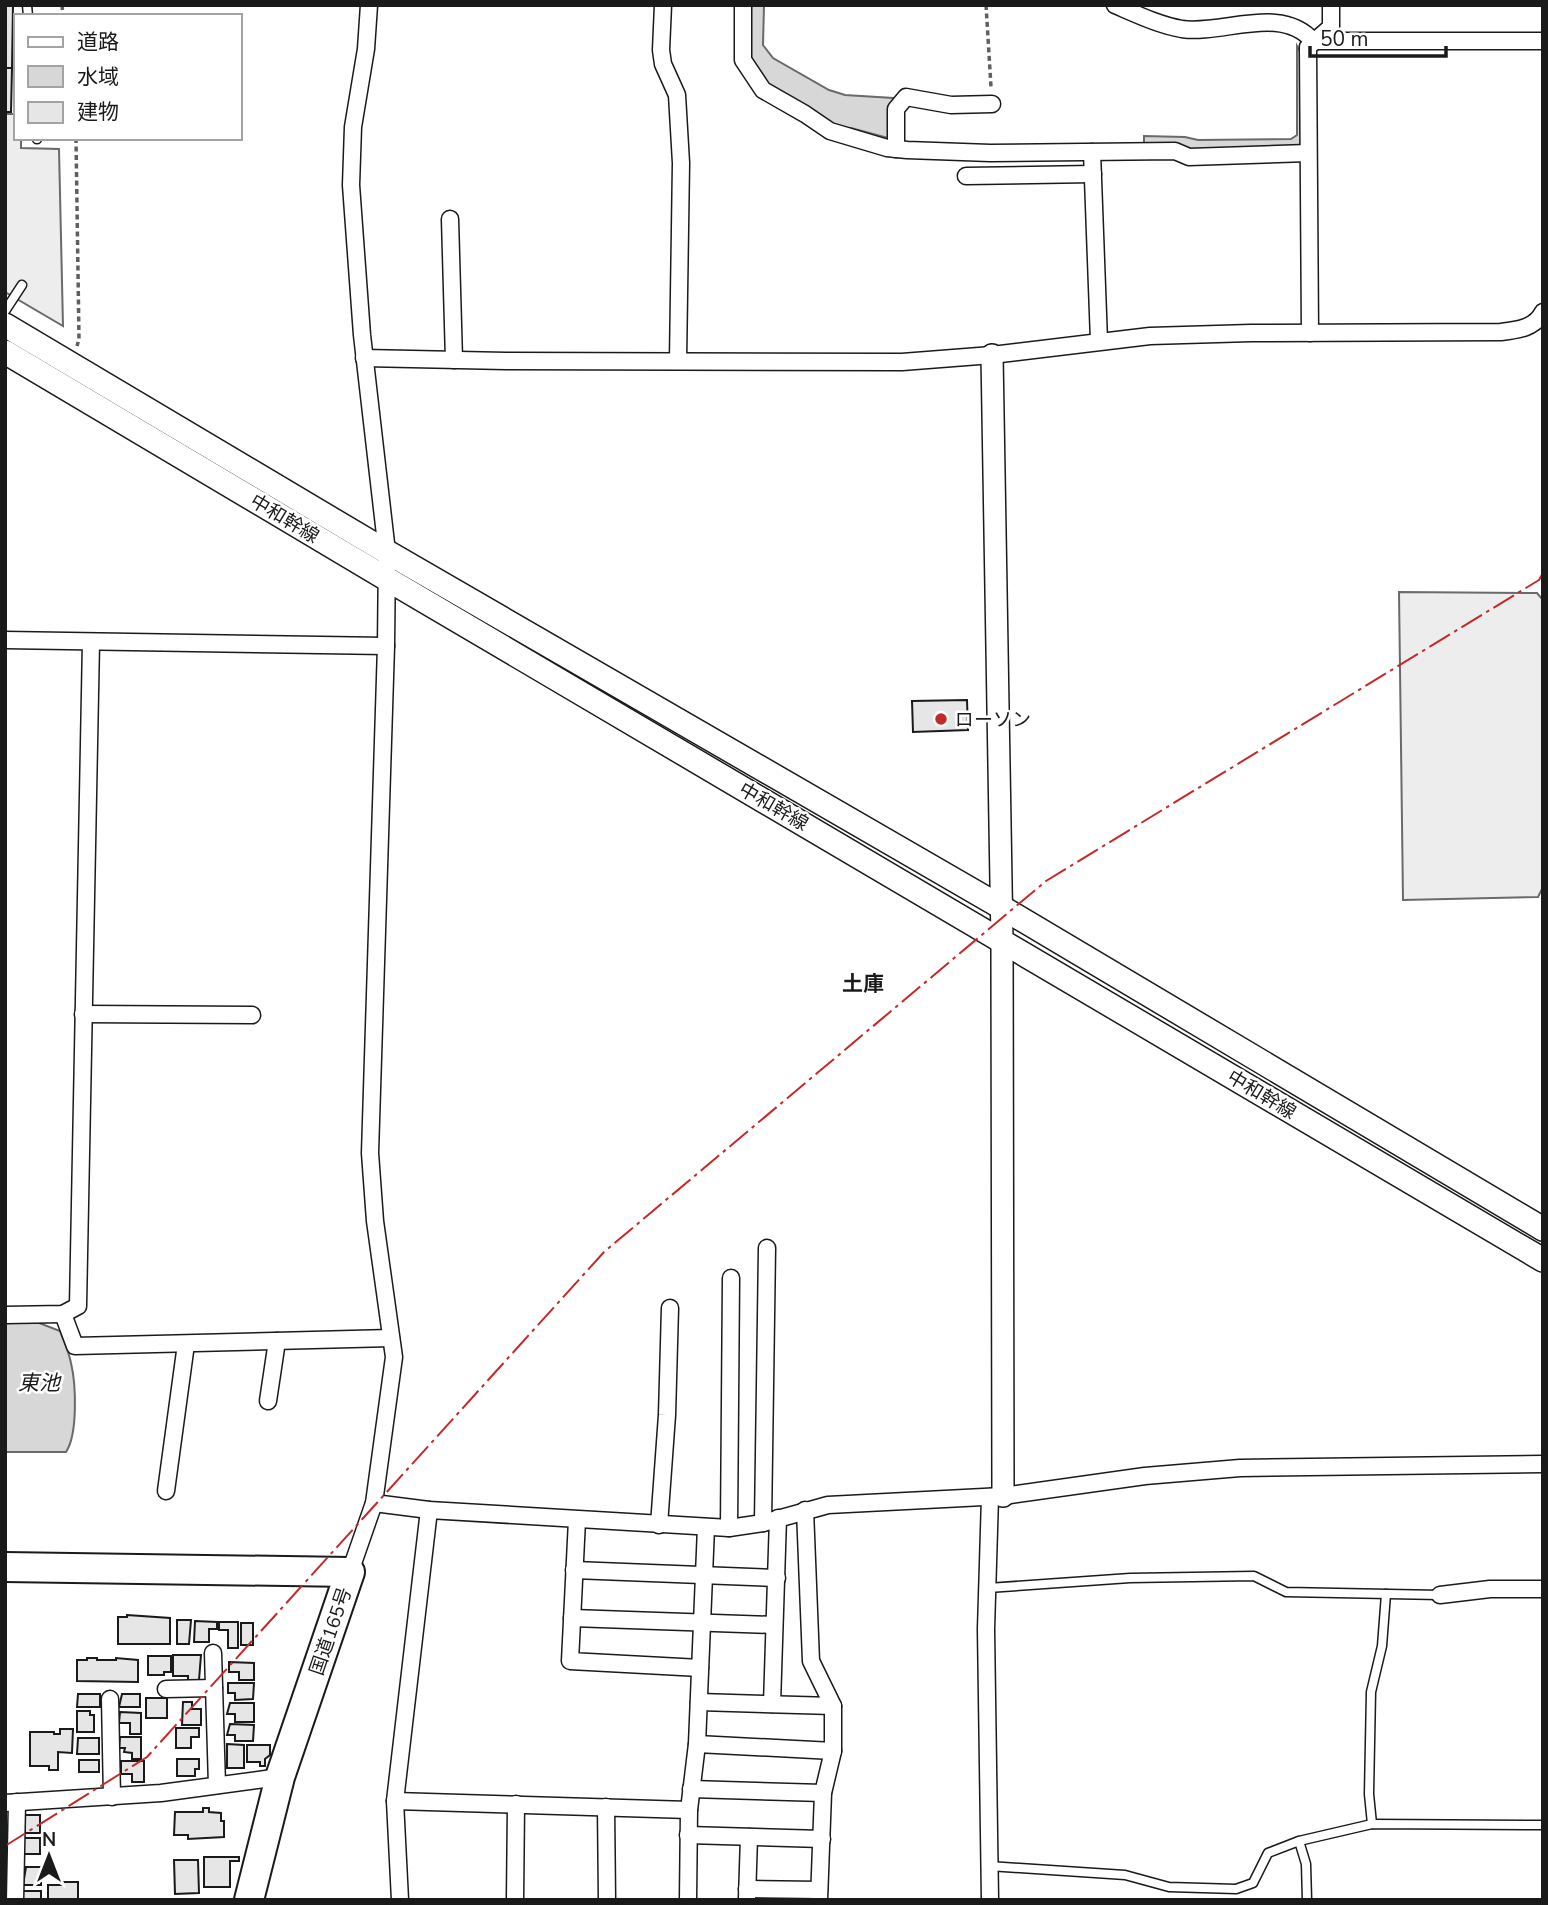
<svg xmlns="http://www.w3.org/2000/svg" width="1548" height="1905" font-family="'Nunito Sans','Noto Sans JP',sans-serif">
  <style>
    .built { fill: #ededed; stroke: #6a6a6a; stroke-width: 2 }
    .water { fill: #d7d7d7; stroke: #6a6a6a; stroke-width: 2 }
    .building { fill: #e6e6e6; stroke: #1a1a1a; stroke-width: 2 }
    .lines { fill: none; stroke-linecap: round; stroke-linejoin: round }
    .service-casing { stroke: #1a1a1a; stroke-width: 11 }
    .minor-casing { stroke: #1a1a1a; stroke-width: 19 }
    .tertiary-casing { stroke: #1a1a1a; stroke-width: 24 }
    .secondary-casing { stroke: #1a1a1a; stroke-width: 26 }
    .trunk-casing { stroke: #1a1a1a; stroke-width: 32 }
    .path { stroke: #5f5f5f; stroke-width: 3.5; stroke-dasharray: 5 3.5; stroke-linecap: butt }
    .service { stroke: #fff; stroke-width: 8 }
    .minor { stroke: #fff; stroke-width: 16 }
    .tertiary { stroke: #fff; stroke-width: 21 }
    .secondary { stroke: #fff; stroke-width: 23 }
    .trunk { stroke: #fff; stroke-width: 28 }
    .power { stroke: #c62828; stroke-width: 2; stroke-dasharray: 24 5 3.5 5; stroke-linecap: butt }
    .poi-dot { fill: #c62828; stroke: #fff; stroke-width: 2.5 }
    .labels { text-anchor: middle; stroke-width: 5; stroke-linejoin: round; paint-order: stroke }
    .street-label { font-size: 19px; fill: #1a1a1a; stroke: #fff }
    .poi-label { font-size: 19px; fill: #1a1a1a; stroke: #fff; text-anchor: start }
    .neighbourhood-label { font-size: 21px; font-weight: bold; fill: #1a1a1a; stroke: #fff }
    .water-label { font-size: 21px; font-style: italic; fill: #1a1a1a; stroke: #fff }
  </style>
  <rect width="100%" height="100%" fill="#fff"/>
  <g class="built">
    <polygon points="5,114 16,114 16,138 21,138 21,148 59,149 63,326 5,292"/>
    <polygon points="1399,592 1537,593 1543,600 1543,887 1538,897 1403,900"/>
  </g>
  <g class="water">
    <polygon points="750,5 764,5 763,45 773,58 829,90 845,95 893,98 892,131 888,138 851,128 830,127 772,91 750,56"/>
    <polygon points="1297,46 1301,53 1302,145 1290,149 1192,152 1144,145 1144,136 1185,137 1198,140 1291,139 1297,135"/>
    <path d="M34 1321 60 1331C64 1341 69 1352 71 1363 76 1384 78 1434 66 1452H5V1322Z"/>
  </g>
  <g class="building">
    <polygon points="5,5 13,5 12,68 5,68"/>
    <polygon points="5,68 12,68 11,112 5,112"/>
    <polygon points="967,700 968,730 913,732 912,701"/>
    <polygon points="127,1615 170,1618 170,1644 118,1644 118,1617 127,1617"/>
    <polygon points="177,1620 191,1620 189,1644 177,1644"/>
    <polygon points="195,1621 217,1622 217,1629 209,1629 209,1642 194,1642"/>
    <polygon points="219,1622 238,1622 238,1648 228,1648 228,1630 219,1630"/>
    <rect x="241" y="1623" width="12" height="22"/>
    <polygon points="173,1655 201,1655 199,1680 188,1680 188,1676 173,1676"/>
    <polygon points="148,1656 171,1656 171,1672 164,1672 164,1675 148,1675"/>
    <polygon points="87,1658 97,1658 97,1660 116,1660 116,1658 138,1660 138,1682 77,1681 77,1660 87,1660"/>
    <polygon points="229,1662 254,1663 254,1680 239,1680 239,1672 229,1672"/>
    <polygon points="228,1683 254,1683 253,1699 235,1700 235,1693 228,1693"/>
    <polygon points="78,1694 100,1694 100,1707 77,1707"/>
    <polygon points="122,1694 140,1694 140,1707 119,1707"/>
    <rect x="146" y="1698" width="21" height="20"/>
    <polygon points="183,1702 192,1702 192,1709 201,1709 201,1725 182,1725"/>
    <polygon points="230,1703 254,1703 254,1722 235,1722 235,1714 227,1714"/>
    <polygon points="77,1711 90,1711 90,1715 94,1715 94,1732 77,1732"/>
    <polygon points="120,1712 141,1713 141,1734 130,1734 130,1723 119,1723"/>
    <polygon points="230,1724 254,1725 253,1741 235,1741 235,1735 227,1735"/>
    <polygon points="176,1728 199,1728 199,1737 191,1737 191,1748 176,1748"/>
    <polygon points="60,1729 73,1729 72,1753 58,1752 58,1770 49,1770 49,1766 30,1766 30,1732 54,1732 54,1734 60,1734"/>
    <polygon points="120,1737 141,1737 141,1759 132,1759 132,1753 124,1752 125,1748 119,1748"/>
    <polygon points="78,1738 99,1738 99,1754 77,1754"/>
    <polygon points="227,1744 244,1745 244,1768 227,1768"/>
    <polygon points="247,1745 270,1745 270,1755 265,1759 265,1766 260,1766 260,1762 247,1762"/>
    <polygon points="177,1759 199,1759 199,1769 195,1769 195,1776 177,1776"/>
    <rect x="79" y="1760" width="20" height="12"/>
    <polygon points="121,1761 144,1761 144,1782 132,1782 132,1774 121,1774"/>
    <polygon points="203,1808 209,1808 209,1812 221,1813 221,1821 224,1821 224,1837 188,1839 188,1835 174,1835 175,1812 203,1812"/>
    <rect x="25" y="1815" width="15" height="18"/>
    <rect x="24" y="1838" width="16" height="16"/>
    <polygon points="204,1857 239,1857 239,1861 230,1861 230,1887 204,1887"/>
    <polygon points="174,1860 198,1860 199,1893 175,1894"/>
    <polygon points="26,1867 41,1867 41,1885 23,1885"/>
    <polygon points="62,1882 78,1882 78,1900 48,1900 48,1885 62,1885"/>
    <rect x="23" y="1891" width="18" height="9"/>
  </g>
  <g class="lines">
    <defs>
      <g id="service">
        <polyline points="27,5 28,16"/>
        <polyline points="37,138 37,139"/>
        <polyline points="5,311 22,285"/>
        <polyline points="988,1588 1130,1578 1254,1576 1286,1592 1440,1595"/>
        <polyline points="1372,1824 1369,1794 1371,1692 1382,1646 1386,1594"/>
        <polyline points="1299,1841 1306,1864 1307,1900"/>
        <polyline points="989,1866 1125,1875 1169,1887 1236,1889 1253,1883 1268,1853 1299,1841 1372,1824 1543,1825"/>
      </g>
      <g id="minor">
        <polyline points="663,5 661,50 663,64 677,95 681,163 678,360"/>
        <polyline points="743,5 743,60 763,90 805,114 830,131 887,148 907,150 990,153 1175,151 1189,157 1308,153"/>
        <path d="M1115 5C1136 14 1159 25 1182 29 1223 35 1281 4 1313 41H1543"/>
        <polyline points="896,149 896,109 906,97 951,105 992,104"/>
        <polyline points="1092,152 1099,341"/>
        <polyline points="966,176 1093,174"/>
        <polyline points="450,219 454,360"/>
        <polyline points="1310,333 1308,47 1331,27 1331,5"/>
        <path d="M364 358 506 361 902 362 992 355 1150 336 1251 333 1501 332C1518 330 1535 328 1543 312"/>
        <polyline points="5,640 386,646"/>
        <polyline points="83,1014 252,1015"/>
        <polyline points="63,1314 75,1346 391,1338"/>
        <polyline points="5,1315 63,1314 78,1306 91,642"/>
        <polyline points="268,1401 277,1341"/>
        <polyline points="166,1491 186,1344"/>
        <polyline points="374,1503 429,1510 729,1528 763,1523 828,1505 1003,1496 1145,1476 1240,1468 1543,1464"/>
        <polyline points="805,1510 811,1661 833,1706 833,1751 823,1793 819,1900"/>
        <polyline points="577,1520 570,1661 700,1668"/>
        <polyline points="763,1523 767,1248"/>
        <polyline points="659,1525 667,1415 670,1308"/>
        <polyline points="729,1528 731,1278"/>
        <polyline points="574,1570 777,1578"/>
        <polyline points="350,1572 374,1503 394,1357 375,1221 370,1153 386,646 387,552 362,335 351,185 353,127 366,49 369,5"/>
        <polyline points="1440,1595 1490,1589 1543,1589"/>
        <polyline points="572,1618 774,1625"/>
        <polyline points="213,1653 217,1785"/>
        <polyline points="166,1689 214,1688"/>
        <polyline points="110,1699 112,1797"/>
        <polyline points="699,1702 833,1706"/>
        <polyline points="772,1704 778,1518"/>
        <polyline points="697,1744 833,1751"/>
        <polyline points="691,1789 823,1793"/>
        <polyline points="395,1801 689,1810"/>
        <polyline points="5,1803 161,1793 280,1777"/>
        <polyline points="606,1807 607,1900"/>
        <polyline points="688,1835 822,1839"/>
        <polyline points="747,1889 819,1890"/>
        <polyline points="747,1898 749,1837"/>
        <polyline points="15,1900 17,1802"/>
        <polyline points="400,1900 395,1801 429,1510"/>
        <polyline points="515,1900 516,1804"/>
        <polyline points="688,1900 689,1810 697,1744 706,1527"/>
        <polyline points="990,1900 986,1629 990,1497"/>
      </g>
      <polyline id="tertiary" points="992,355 1002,941 1003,1496"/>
      <g id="secondary">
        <polyline points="5,325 387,552 1001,907 1543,1229"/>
        <polyline points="5,352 387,579 1543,1260"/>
      </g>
      <polyline id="trunk" points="5,1567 350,1572 280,1777 249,1900"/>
    </defs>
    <use href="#service" class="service-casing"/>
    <use href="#minor" class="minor-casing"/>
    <use href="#tertiary" class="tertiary-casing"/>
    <use href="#secondary" class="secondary-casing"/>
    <use href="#trunk" class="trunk-casing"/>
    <g class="path">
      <polyline points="62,5 63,16"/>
      <polyline points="986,5 991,87"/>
      <polyline points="76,138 79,339 77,346"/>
    </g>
    <use href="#service" class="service"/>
    <use href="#minor" class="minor"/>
    <use href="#tertiary" class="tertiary"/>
    <use href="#secondary" class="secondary"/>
    <use href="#trunk" class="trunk"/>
    <polyline class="power" points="5,1846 147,1757 604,1252 1046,881 1539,580 1543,573"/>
  </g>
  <circle class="poi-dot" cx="941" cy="719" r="7"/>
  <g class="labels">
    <g class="street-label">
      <text transform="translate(285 518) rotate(31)" y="7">中和幹線</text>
      <text transform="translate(774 806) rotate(30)" y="7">中和幹線</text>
      <text transform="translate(1262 1094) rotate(31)" y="7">中和幹線</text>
      <text transform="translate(330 1631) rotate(-71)" y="7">国道165号</text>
    </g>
    <g class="poi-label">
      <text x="955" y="726">ローソン</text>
    </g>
    <g class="neighbourhood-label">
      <text x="863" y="991">土庫</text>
    </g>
    <g class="water-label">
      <text x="39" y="1390">東池</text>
    </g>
  </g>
  <rect width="1548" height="1905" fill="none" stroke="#1a1a1a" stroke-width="14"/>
  <rect x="14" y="14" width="228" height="126" fill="#ffffff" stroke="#a3a3a3" stroke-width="2"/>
  <rect x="28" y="37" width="35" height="10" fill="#ffffff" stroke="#a3a3a3" stroke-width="2"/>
  <text x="77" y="49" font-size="21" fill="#1a1a1a">道路</text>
  <rect x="28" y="66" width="35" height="21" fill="#d7d7d7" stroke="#a3a3a3" stroke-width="2"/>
  <text x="77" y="84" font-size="21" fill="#1a1a1a">水域</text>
  <rect x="28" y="102" width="35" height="21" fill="#e6e6e6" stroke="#a3a3a3" stroke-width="2"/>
  <text x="77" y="119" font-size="21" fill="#1a1a1a">建物</text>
  <g transform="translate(49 1856)" stroke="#ffffff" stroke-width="5" paint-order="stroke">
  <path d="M0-5L12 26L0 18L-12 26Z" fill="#1a1a1a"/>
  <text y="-10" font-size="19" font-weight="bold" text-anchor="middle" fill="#1a1a1a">N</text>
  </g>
  <path d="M1310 46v10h136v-10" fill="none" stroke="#1a1a1a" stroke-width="3.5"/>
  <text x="1320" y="46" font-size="21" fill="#1a1a1a" stroke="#ffffff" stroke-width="5" paint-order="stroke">50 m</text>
</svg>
